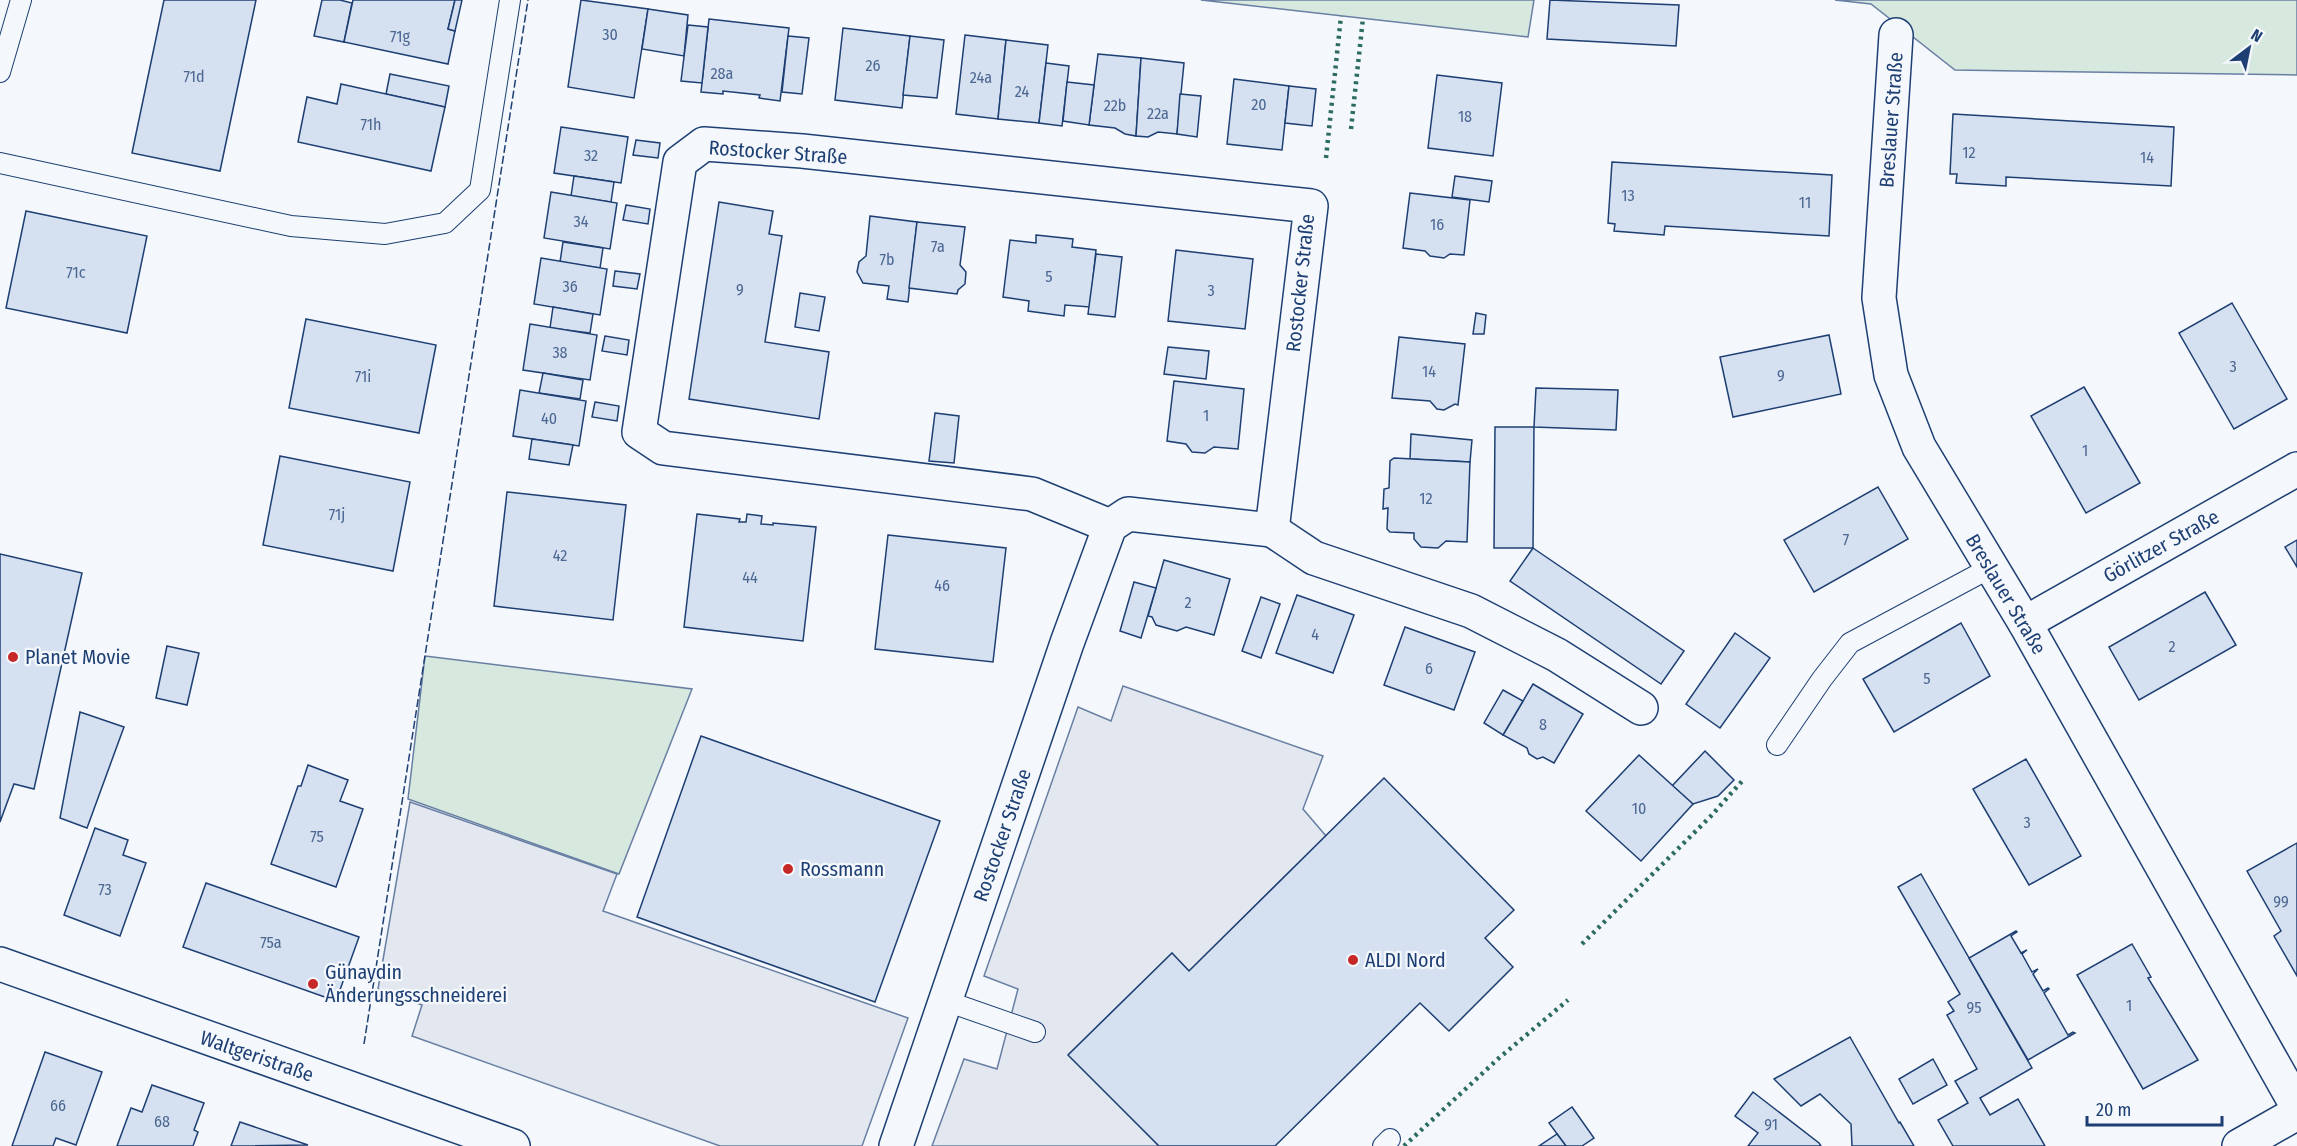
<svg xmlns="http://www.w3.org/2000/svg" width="2297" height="1146" font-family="'Fira Sans Condensed',sans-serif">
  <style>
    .green { fill: #d7e8df; stroke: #687fa3; stroke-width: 1.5 }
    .parking { fill: #e3e8f0; stroke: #687fa3; stroke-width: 1.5 }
    .building { fill: #d5e0f0; stroke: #1d3f73; stroke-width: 1.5 }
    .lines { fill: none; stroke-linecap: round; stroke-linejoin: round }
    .lane-casing { stroke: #1d3f73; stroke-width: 22 }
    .street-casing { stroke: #1d3f73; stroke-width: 36 }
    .secondary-casing { stroke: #1d3f73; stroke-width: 36 }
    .lane { stroke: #f4f7fb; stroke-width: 20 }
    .street { stroke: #f4f7fb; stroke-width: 33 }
    .secondary { stroke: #f4f7fb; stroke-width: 33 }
    .hedge { stroke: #2c6c60; stroke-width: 4.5; stroke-dasharray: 3 4.5; stroke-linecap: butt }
    .fence { stroke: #1d3f73; stroke-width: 1.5; stroke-dasharray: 8 3; stroke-linecap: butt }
    .poi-dot { fill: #c62828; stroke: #f4f7fb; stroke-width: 2 }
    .labels { text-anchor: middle; stroke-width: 4.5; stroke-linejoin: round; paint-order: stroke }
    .number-label { font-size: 16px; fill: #4b6792 }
    .street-label { font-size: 20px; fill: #1d3f73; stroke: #f4f7fb }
    .poi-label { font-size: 20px; fill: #1d3f73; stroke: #f4f7fb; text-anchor: start }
  </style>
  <rect width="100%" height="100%" fill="#f4f7fb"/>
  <g class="green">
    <polygon points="1201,0 1534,0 1528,37"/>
    <polygon points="1835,0 2297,0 2297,75 1955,70 1871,4"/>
    <polygon points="425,656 692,689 619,874 408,799"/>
  </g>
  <g class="parking">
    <polygon points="1123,686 1323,756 1303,809 1326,836 1189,971 1172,953 1069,1054 1159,1146 932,1146 964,1059 997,1069 1018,989 984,976 1078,707 1111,721"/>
    <polygon points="410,802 617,874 603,911 908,1018 862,1146 720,1146 412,1036 422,1005 378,989"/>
  </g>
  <g class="building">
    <polygon points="164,0 256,0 220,171 132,153"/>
    <polygon points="322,0 340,0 352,3 344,42 314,36"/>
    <polygon points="353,0 455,0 448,29 455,31 448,64 344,42"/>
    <polygon points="455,0 462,0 455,31 448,29"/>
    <polygon points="581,0 648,9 634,98 568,87"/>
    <polygon points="1550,0 1679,5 1676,46 1547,39"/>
    <polygon points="648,9 688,15 684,56 642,49"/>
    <polygon points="709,19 789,28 780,101 759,98 760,95 723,91 723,94 701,92"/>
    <polygon points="688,25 708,27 702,83 681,81"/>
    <polygon points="843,28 910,36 902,108 835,100"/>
    <polygon points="965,35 1006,40 998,119 956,114"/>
    <polygon points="788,36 809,38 802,94 782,92"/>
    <polygon points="910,36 944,40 937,98 903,95"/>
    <polygon points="1006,40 1048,45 1039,123 998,119"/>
    <polygon points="1098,54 1141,58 1136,136 1125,134 1115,128 1089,125"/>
    <polygon points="1141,58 1184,63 1177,134 1158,132 1148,137 1136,136"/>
    <polygon points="1046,63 1069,66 1062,126 1039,123"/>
    <polygon points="390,74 449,86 445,107 386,94"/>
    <polygon points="1437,75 1502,83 1493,156 1428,148"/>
    <polygon points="1234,79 1289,86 1282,150 1227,144"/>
    <polygon points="1067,82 1094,85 1089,125 1063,121"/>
    <polygon points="341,84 445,107 431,171 298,142 307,97 337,104"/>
    <polygon points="1289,86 1316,89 1312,126 1285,123"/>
    <polygon points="1180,94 1201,96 1197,137 1177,134"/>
    <polygon points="1953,114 2174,127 2171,186 2006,177 2006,186 1956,183 1957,174 1950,174"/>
    <polygon points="561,127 628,137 621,183 554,173"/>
    <polygon points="636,140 660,143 658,158 633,155"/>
    <polygon points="1612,162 1832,175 1829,236 1665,226 1664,235 1614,231 1615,224 1608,223"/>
    <polygon points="574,176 614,182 611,202 571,196"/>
    <polygon points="1455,176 1492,181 1489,202 1452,197"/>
    <polygon points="551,192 617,203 610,249 544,238"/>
    <polygon points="1410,193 1470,200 1464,255 1450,254 1444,258 1430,256 1425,251 1403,248"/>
    <polygon points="719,202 773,211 769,234 782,236 765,342 829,352 819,419 689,399"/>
    <polygon points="626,205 650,209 648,224 623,220"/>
    <polygon points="26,211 147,236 127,333 6,308"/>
    <polygon points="870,216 917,222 908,302 887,299 889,286 863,283 857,272 859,262 866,256"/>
    <polygon points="917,222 965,227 960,265 966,272 965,284 958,290 957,294 909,288"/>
    <polygon points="1036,235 1073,239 1072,247 1096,250 1090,307 1065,305 1064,316 1028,311 1029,301 1003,297 1010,240 1036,243"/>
    <polygon points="563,242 603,248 600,268 560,262"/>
    <polygon points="1176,250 1253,259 1245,329 1168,321"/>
    <polygon points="1096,254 1122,257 1115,317 1088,314"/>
    <polygon points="541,258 607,269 600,315 534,304"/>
    <polygon points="615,271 640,274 637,289 613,286"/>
    <polygon points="800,293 825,297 819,331 795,327"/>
    <polygon points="2232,303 2287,399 2234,429 2179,333"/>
    <polygon points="553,307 593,314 590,333 550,328"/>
    <polygon points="1476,313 1486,315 1484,334 1473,334"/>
    <polygon points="306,319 436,345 419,433 289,408"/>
    <polygon points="530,324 597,335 590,380 523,370"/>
    <polygon points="1829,335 1841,394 1733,417 1720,357"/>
    <polygon points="605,336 629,340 627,355 602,351"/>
    <polygon points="1399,337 1465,344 1458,405 1455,404 1444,410 1437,409 1430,401 1392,398"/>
    <polygon points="1168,347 1209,351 1206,379 1164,374"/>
    <polygon points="543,373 583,380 580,399 539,393"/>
    <polygon points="1174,381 1244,389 1238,449 1214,447 1205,453 1192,452 1186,444 1167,441"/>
    <polygon points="2084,387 2140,483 2086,513 2031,416"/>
    <polygon points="1536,388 1618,390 1616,430 1534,427"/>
    <polygon points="520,390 586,401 579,446 513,436"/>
    <polygon points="595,402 619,406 617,421 592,417"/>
    <polygon points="935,413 959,416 954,463 929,461"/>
    <polygon points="1495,427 1534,427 1533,548 1494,548"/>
    <polygon points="1411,434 1472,440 1470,462 1410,459"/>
    <polygon points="532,439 573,445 569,465 529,459"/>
    <polygon points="280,456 410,482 393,571 263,545"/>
    <polygon points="1394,458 1470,462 1467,542 1446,541 1438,548 1421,547 1414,539 1414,533 1390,532 1387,529 1388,508 1383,509 1384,489 1389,488 1390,461"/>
    <polygon points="1878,487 1908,539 1814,592 1784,540"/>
    <polygon points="507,492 626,505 613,620 494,606"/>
    <polygon points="697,514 740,519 739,522 746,522 747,514 762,516 761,524 773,525 773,523 816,527 803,641 684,627"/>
    <polygon points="888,535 1006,548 993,662 875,649"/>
    <polygon points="2297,540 2297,567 2285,547"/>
    <polygon points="1533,548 1684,651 1661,684 1510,581"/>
    <polygon points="0,554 82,573 34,789 14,784 0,822"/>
    <polygon points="1164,560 1230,579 1214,635 1186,627 1177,631 1156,625 1152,617 1148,616"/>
    <polygon points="1134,582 1156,588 1141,638 1120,631"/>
    <polygon points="2205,592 2236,645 2139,700 2109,647"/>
    <polygon points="1297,595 1354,615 1333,673 1276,653"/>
    <polygon points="1261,597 1280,604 1261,658 1242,651"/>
    <polygon points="1961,623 1990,676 1894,732 1863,679"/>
    <polygon points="1405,627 1475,652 1454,710 1384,685"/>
    <polygon points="1735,633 1770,658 1720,728 1686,704"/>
    <polygon points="167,646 199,653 187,705 156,698"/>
    <polygon points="1533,684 1583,714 1554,763 1543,757 1537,759 1529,754 1527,748 1503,735"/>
    <polygon points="1503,690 1523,701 1503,735 1484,723"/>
    <polygon points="80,712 124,727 87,828 60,818"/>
    <polygon points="701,736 940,821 875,1002 637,917"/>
    <polygon points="1705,751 1734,780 1718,796 1693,804 1672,786"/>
    <polygon points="1639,755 1693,804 1641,861 1586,811"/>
    <polygon points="2026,759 2081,856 2029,885 1973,789"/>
    <polygon points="308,765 348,780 340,801 363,809 336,887 271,864 298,786 301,786"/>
    <polygon points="1384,778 1514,910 1485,938 1513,967 1449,1031 1420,1003 1275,1146 1159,1146 1068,1055 1172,953 1189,971"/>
    <polygon points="95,828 128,840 123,855 146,863 120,936 64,915"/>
    <polygon points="2297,843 2297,976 2274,936 2281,931 2247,871"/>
    <polygon points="1921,874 2032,1068 1980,1098 1990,1115 2018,1099 2045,1146 1953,1146 1938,1120 1968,1103 1955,1081 1977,1069 1947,1015 1954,1011 1948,1002 1960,994 1898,887"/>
    <polygon points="206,883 359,937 336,1001 183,947"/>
    <polygon points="2016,931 2017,932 2011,936 2021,953 2027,950 2022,954 2032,972 2038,969 2033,974 2043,991 2048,988 2049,989 2044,993 2068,1035 2073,1032 2075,1033 2028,1060 1969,958"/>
    <polygon points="2132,944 2151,977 2148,978 2198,1060 2143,1089 2077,975"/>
    <polygon points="1850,1037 1899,1123 1900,1122 1914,1146 1852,1146 1851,1124 1820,1094 1801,1106 1774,1079"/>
    <polygon points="45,1052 102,1072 76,1145 56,1138 53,1146 12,1146"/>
    <polygon points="1933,1059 1947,1085 1913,1104 1899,1079"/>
    <polygon points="152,1085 204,1103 194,1130 198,1132 193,1146 117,1146 131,1108 142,1112"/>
    <polygon points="1753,1092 1819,1143 1821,1146 1748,1146 1758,1133 1735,1116"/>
    <polygon points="1572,1107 1594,1138 1582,1146 1566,1146 1549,1123"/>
    <polygon points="240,1122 308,1145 231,1146"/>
    <polygon points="1557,1134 1566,1146 1539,1146"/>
  </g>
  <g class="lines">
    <defs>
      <g id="lane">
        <polyline points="0,72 21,0"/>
        <polyline points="0,163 291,226 385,234 445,223 480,190 510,0"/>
        <polyline points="1777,745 1822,679 1850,643 1990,568"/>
        <polyline points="946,1001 1035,1032"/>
        <polyline points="1383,1146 1390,1139"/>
      </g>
      <g id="street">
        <polyline points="1896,35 1879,298 1891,375 1919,447 2025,623 2297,1106"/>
        <polyline points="1272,530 1314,558 1471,611 1557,655 1641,708"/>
        <polyline points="2025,623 2297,469"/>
        <polyline points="0,964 513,1146"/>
        <polyline points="896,1146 1067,643 1110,526 1128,514 1272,530 1311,206 802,151 704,144 680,162 639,432 663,448 1032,494 1110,526"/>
      </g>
      <polyline id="secondary" points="2239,1146 2297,1113"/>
    </defs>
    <use href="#lane" class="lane-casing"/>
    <use href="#street" class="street-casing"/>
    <use href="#secondary" class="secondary-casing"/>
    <use href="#lane" class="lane"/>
    <use href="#street" class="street"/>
    <use href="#secondary" class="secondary"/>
    <g class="hedge">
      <polyline points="1351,129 1363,18"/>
      <polyline points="1326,158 1341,16"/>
      <polyline points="1582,944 1710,817 1743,780"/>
      <polyline points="1404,1146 1499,1058 1568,1000"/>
    </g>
    <polyline class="fence" points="364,1044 528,0"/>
  </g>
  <g class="poi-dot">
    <circle cx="13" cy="657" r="6"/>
    <circle cx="788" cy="869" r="6"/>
    <circle cx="1353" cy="960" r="6"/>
    <circle cx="313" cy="984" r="6"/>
  </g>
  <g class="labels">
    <g class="number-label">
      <text x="610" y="40">30</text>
      <text x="400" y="42">71g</text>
      <text x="873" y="71">26</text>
      <text x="722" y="79">28a</text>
      <text x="194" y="82">71d</text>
      <text x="981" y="83">24a</text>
      <text x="1022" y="97">24</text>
      <text x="1259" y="110">20</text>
      <text x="1115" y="111">22b</text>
      <text x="1158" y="119">22a</text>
      <text x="1465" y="122">18</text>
      <text x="371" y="130">71h</text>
      <text x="1969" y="158">12</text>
      <text x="591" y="161">32</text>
      <text x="2147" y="163">14</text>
      <text x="1628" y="201">13</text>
      <text x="1805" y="208">11</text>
      <text x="581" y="227">34</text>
      <text x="1437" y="230">16</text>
      <text x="938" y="252">7a</text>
      <text x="887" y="265">7b</text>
      <text x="76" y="278">71c</text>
      <text x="1049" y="282">5</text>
      <text x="570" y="292">36</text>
      <text x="740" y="295">9</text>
      <text x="1211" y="296">3</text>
      <text x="560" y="358">38</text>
      <text x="2233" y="372">3</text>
      <text x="1429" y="377">14</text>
      <text x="1781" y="381">9</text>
      <text x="363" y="382">71i</text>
      <text x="1206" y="421">1</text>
      <text x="549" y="424">40</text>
      <text x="2085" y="456">1</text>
      <text x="1426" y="504">12</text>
      <text x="337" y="520">71j</text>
      <text x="1846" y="545">7</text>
      <text x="560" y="561">42</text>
      <text x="750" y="583">44</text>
      <text x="942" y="591">46</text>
      <text x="1188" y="608">2</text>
      <text x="1315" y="640">4</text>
      <text x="2172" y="652">2</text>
      <text x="1429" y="674">6</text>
      <text x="1927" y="684">5</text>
      <text x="1543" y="730">8</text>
      <text x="1639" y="814">10</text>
      <text x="2027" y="828">3</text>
      <text x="317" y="842">75</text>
      <text x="105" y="895">73</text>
      <text x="2281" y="907">99</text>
      <text x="271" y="948">75a</text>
      <text x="2129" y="1011">1</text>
      <text x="1974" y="1013">95</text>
      <text x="58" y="1111">66</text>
      <text x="162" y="1127">68</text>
      <text x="1771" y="1130">91</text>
    </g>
    <g class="street-label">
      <text transform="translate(1891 120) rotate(-86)" y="7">Breslauer Straße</text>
      <text transform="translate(778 152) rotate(4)" y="7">Rostocker Straße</text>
      <text transform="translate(1300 283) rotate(-84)" y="7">Rostocker Straße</text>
      <text transform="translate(2161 546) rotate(-29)" y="7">Görlitzer Straße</text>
      <text transform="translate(2006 594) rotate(59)" y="7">Breslauer Straße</text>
      <text transform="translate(1002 835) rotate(-71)" y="7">Rostocker Straße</text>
      <text transform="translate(257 1056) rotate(19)" y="7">Waltgeristraße</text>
    </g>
    <g class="poi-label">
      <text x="25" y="664">Planet Movie</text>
      <text x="800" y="876">Rossmann</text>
      <text x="1365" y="967">ALDI Nord</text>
      <text x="325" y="979">Günaydin<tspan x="325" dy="23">Änderungsschneiderei</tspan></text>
    </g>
  </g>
  <g transform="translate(2249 48) rotate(32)" stroke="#f4f7fb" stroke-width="4.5" paint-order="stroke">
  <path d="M0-4.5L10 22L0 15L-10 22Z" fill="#1d3f73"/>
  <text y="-9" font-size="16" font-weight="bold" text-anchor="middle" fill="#1d3f73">N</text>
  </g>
  <path d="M2087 1116v9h135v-9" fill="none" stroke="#1d3f73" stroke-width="3"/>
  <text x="2096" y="1116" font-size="18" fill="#1d3f73" stroke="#f4f7fb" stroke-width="4.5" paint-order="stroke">20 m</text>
</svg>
